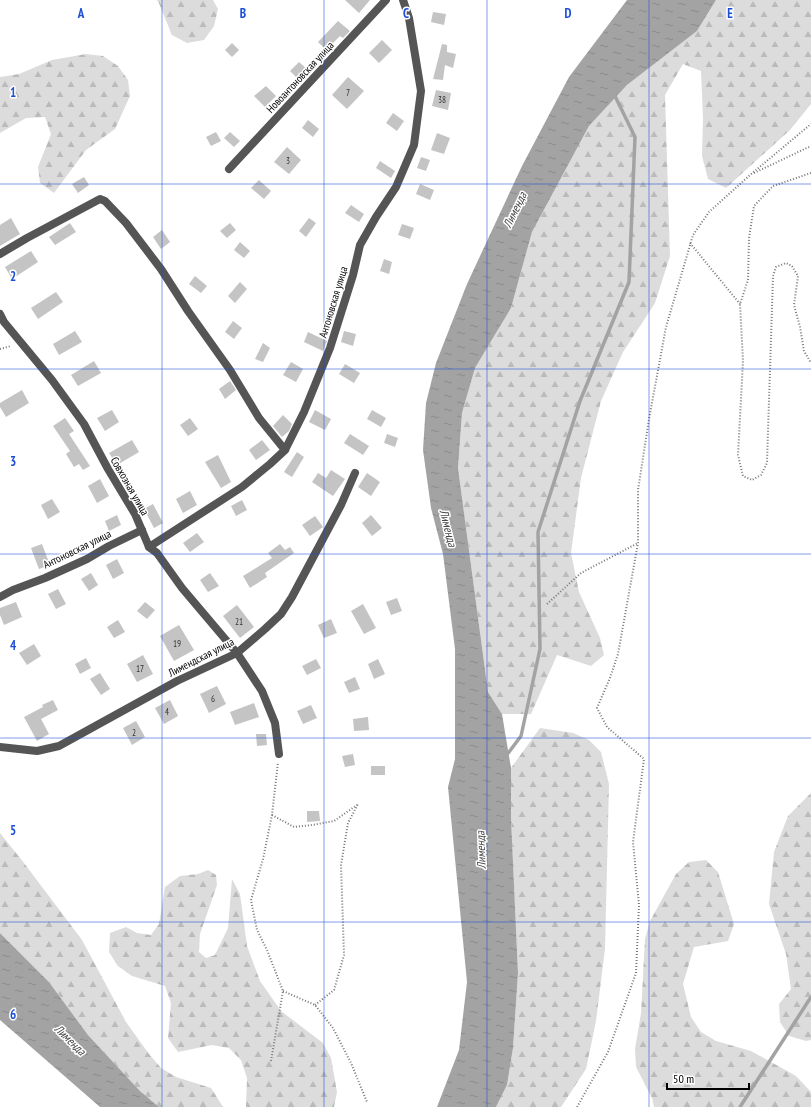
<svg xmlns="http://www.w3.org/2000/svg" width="811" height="1107" font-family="'PT Sans Narrow',sans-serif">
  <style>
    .forest { fill: url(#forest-firs) }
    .water { fill: url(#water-ripples) }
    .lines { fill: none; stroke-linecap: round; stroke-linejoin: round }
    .stream { stroke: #a3a3a3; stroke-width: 3.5 }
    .building { fill: #c4c4c4 }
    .path { stroke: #777; stroke-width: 2; stroke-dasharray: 1 2; stroke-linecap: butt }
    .street { stroke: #555; stroke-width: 8 }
    .grid { fill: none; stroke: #1d4ed8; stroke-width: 1; stroke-opacity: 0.55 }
    .labels { text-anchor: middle; stroke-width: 3; stroke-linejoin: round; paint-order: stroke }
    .number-label { font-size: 9px; fill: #313131 }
    .street-label { font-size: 11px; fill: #000; stroke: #fff }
    .water-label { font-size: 12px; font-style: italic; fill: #444; stroke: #fff }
    .grid-label { font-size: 13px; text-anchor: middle; font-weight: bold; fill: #1d4ed8; stroke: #fff; stroke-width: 3; stroke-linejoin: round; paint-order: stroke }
  </style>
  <defs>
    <pattern id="forest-firs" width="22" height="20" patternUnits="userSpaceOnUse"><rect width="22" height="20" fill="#dcdcdc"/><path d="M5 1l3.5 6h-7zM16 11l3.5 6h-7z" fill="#bbb"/></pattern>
    <pattern id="water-ripples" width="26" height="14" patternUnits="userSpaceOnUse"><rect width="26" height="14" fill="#a3a3a3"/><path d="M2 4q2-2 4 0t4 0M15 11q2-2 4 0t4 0" fill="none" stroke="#8b8b8b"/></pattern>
  </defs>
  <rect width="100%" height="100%" fill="#fff"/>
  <g class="forest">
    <polygon points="156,0 213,0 218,9 214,26 204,40 187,43 172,35 158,1"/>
    <polygon points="716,0 811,0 811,104 790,130 726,188 708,179 702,156 703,118 701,71 683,64 665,95 670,256 655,303 623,352 601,401 581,478 571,553 579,592 600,638 604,655 591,666 557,655 531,714 502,714 488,692 458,468 462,413 475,368 511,308 532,232 589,126 627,85 697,31"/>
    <polygon points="86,54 103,56 118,66 128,80 130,96 115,129 86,150 54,193 40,183 38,167 51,134 45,117 26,118 0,133 0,77 19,74 52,60"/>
    <polygon points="540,728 573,733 589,740 601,752 609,784 605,949 596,1021 586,1069 561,1107 496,1107 507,1085 513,1048 518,973 511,818 511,768"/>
    <polygon points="811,793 811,1040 806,1041 789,1036 780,1022 779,1004 791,989 786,954 769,904 774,852 788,816"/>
    <polygon points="0,833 24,863 82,940 126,1022 149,1054 161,1068 176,1077 211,1088 223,1107 159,1107 140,1091 88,1035 49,982 0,933"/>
    <polygon points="706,860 718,872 734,924 728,941 694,947 683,984 691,1017 701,1032 716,1041 751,1051 796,1076 811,1092 811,1107 654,1107 652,1098 636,1067 635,1049 641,1013 645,939 650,921 676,874 689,862"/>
    <polygon points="208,870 216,875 217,885 200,934 199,952 206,958 215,955 228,928 232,879 240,894 247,946 260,981 281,1011 323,1043 331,1058 337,1092 334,1107 246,1107 247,1078 241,1060 229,1048 212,1045 178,1052 168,1038 171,1003 165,986 132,976 118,966 109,952 110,933 126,927 137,933 151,935 159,924 165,887 180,876 198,874"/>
  </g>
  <g class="water">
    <polygon points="627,0 716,0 697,31 627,85 589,126 532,232 511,308 475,368 462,413 458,468 488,692 502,714 511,768 511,818 518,973 513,1048 507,1085 496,1107 437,1107 459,1050 467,982 448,787 455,759 455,649 443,554 431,508 423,450 426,403 436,363 467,284 522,166 569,77"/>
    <polygon points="0,933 49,982 88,1035 140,1091 159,1107 100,1107 0,1020"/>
  </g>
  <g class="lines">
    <g class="stream">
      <polyline points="506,756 521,736 540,649 538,532 580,401 629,282 635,137 614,94"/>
      <polyline points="740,1107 811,997"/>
    </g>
  </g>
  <g class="building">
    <polygon points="345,0 370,0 359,13"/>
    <polygon points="433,12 446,14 444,25 431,22"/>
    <polygon points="338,21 350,31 343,38 340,36 326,50 318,42"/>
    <polygon points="382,40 392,50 379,63 369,53"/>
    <polygon points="232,43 239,50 232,57 225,50"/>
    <polygon points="442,44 447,45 447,52 456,54 453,68 445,65 443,80 433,79"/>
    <polygon points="299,62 307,69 298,79 290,71"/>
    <polygon points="348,77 364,91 347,109 332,95"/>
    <polygon points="266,86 276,96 265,107 254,96"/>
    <polygon points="436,90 451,93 448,110 432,106"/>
    <polygon points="393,113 404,121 397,131 386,123"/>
    <polygon points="308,120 319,129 313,137 302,128"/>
    <polygon points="216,132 221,141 211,146 206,137"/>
    <polygon points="230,132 240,141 234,147 224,138"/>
    <polygon points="437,133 450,138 444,154 431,150"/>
    <polygon points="287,147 301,160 289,174 274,162"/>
    <polygon points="421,157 430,160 426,171 417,168"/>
    <polygon points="380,161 395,171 391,178 376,168"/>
    <polygon points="84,177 89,185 78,193 72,184"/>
    <polygon points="259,180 271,191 264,199 251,188"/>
    <polygon points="420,184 434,190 430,200 416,194"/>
    <polygon points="351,205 364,214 359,222 345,213"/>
    <polygon points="11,218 20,234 0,246 0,225"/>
    <polygon points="309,218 316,223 306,237 299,231"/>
    <polygon points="70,223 76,232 55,245 49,237"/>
    <polygon points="230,223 236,230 227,238 220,231"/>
    <polygon points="402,224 414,228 410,239 398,235"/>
    <polygon points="162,230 170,242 161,249 153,237"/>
    <polygon points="240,242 250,251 244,258 234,250"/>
    <polygon points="31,251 38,262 12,279 5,267"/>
    <polygon points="384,259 392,262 389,274 380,271"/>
    <polygon points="195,276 207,286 201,293 189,284"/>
    <polygon points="240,282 247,289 235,303 228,296"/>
    <polygon points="56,292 63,302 38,319 31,308"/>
    <polygon points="233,321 242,328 234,339 225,332"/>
    <polygon points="75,331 82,342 59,355 53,344"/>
    <polygon points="344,331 356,334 353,346 341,342"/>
    <polygon points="308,332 327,341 323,351 304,342"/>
    <polygon points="263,343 270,348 263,362 255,359"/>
    <polygon points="94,361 101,373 78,386 71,375"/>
    <polygon points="291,362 303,369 296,382 283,375"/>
    <polygon points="345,364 360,373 354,383 339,374"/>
    <polygon points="230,381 236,390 225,399 219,389"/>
    <polygon points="22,390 29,403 6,417 0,407 0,403"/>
    <polygon points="112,410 119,422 105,431 97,418"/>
    <polygon points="315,410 331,419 325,430 309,422"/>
    <polygon points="372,410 386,418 381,427 367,419"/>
    <polygon points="283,415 292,424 289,431 282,437 273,426"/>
    <polygon points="65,418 74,431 69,434 90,466 83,470 79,464 74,467 66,454 70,451 53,426"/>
    <polygon points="190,418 198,429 188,436 180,425"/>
    <polygon points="350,434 369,446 363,455 344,443"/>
    <polygon points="387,434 398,438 395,447 384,443"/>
    <polygon points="132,440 139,452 117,465 109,453"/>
    <polygon points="262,440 270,450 256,460 249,450"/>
    <polygon points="297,452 304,457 292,477 284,472"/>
    <polygon points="218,455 231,482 221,488 205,462"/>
    <polygon points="331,470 345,479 333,496 312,482 318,473 326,478"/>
    <polygon points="367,473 380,482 371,496 358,487"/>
    <polygon points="100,479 109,496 97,503 88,486"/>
    <polygon points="190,491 197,505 183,513 176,499"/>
    <polygon points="52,499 60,512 48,519 41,505"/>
    <polygon points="242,500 247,510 236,516 231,506"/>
    <polygon points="153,504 163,523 154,528 144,509"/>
    <polygon points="117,515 121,525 109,531 105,521"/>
    <polygon points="371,515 382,528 372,536 362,523"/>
    <polygon points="315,516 323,527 310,536 302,525"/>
    <polygon points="197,533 204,542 190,552 183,543"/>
    <polygon points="42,544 50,565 39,569 31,548"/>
    <polygon points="280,544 285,550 290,547 294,553 265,573 267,577 250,588 243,576 272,558 268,553"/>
    <polygon points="117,559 124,573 113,579 106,565"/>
    <polygon points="91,573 98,585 89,591 81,579"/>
    <polygon points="210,573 219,586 208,592 200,580"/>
    <polygon points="58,589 66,604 56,609 48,594"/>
    <polygon points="397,598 402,611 391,615 386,602"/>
    <polygon points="16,602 22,617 4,625 0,615 0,608"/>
    <polygon points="145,602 155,610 147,619 137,611"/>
    <polygon points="363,604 376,628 364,634 351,611"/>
    <polygon points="237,605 254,627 240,638 223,616"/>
    <polygon points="331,619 337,633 324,638 318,625"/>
    <polygon points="118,620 125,632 114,638 107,627"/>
    <polygon points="179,625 194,650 174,661 160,636"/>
    <polygon points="34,644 41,656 27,665 19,653"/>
    <polygon points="143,655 153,674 137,682 127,664"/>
    <polygon points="86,658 91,668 80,674 75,664"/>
    <polygon points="316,659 321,668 307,675 302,666"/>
    <polygon points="378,659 385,674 374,679 368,664"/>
    <polygon points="100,673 110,689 101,695 90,679"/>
    <polygon points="355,677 360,689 349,693 344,682"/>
    <polygon points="217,686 226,704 209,713 200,694"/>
    <polygon points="53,700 58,710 41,719 49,734 37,741 24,717 43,707 42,705"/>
    <polygon points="170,700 178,716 164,724 155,708"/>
    <polygon points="254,703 259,717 235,725 230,712"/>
    <polygon points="311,705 317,718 303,724 297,711"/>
    <polygon points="368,717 369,730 354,731 353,719"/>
    <polygon points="136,721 145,737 132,745 123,728"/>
    <polygon points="256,734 266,734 267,745 257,746"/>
    <polygon points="353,754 355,765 345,767 342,756"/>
    <rect x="371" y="766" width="14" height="9"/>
    <polygon points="307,811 319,811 320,821 307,822"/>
  </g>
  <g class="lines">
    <g class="path">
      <polyline points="754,173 811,146"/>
      <polyline points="811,173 773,186 754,206 749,238 748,280 740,304 743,361 738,455 743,476 752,480 761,475 767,463 773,276 776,267 786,263 792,266 798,276 794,305 800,327 804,351 811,363"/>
      <polyline points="690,243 740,304"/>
      <polyline points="0,349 11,346"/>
      <polyline points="547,604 581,573 638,543"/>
      <polyline points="272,815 294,827 312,825 334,821 357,805"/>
      <polyline points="283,991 315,1005 333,1028 351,1063 367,1102"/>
      <polyline points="315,1005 334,990 344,955 341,865 348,823 358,804"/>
      <polyline points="271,1061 283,991 267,950 257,930 251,900 263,859 272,815 278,762"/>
      <polyline points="577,1107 608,1052 636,973 639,905 633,842 644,759 607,727 597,708 610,678 618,654 638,543 638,490 649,419 666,327 693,235 709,212 750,175 811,124"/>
    </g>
    <g class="street">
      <polyline points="229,169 386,0"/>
      <polyline points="0,254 27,238 100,199 105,201 126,223 161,269 188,311 230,370 259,418 285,450"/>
      <polyline points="0,314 4,322 52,380 84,424 108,469 135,514 149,547 157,553 182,588 237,653 262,691 275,723 279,754"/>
      <polyline points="149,547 242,487 270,464 285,450 304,412 330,348 353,275 360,245 376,217 396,187 414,145 421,91 409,18 403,0"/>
      <polyline points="0,597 13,590 45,578 87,559 109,546 142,530"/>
      <polyline points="0,747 37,751 59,746 177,681 237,653 265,629 281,614 292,597 341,505 355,473"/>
    </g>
  </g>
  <path class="grid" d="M162 0V1107M324 0V1107M487 0V1107M649 0V1107M0 184H811M0 369H811M0 554H811M0 738H811M0 922H811"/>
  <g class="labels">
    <g class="number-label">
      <text x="348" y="96">7</text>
      <text x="442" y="103">38</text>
      <text x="288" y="164">3</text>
      <text x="239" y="625">21</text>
      <text x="177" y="647">19</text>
      <text x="140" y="672">17</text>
      <text x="213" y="702">6</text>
      <text x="167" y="715">4</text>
      <text x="134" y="736">2</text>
    </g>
    <g class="street-label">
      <text transform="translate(300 77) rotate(-47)" y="4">Новоантоновская улица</text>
      <text transform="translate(333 302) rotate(-73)" y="4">Антоновская улица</text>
      <text transform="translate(130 486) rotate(60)" y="4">Совхозная улица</text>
      <text transform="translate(77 549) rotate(-26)" y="4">Антоновская улица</text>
      <text transform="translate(201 657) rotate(-27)" y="4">Лимендская улица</text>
    </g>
    <g class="water-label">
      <text transform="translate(515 210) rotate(-64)" y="4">Лименда</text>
      <text transform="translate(448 528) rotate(76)" y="4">Лименда</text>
      <text transform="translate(481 850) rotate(-92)" y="4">Лименда</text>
      <text transform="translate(70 1040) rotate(44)" y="4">Лименда</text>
    </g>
  </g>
  <g class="grid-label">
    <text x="81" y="18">A</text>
    <text x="243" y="18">B</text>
    <text x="406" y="18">C</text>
    <text x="568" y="18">D</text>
    <text x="730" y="18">E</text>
    <text x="13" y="97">1</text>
    <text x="13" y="281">2</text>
    <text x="13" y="466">3</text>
    <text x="13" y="650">4</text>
    <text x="13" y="835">5</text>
    <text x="13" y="1019">6</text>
  </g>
  <path d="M667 1083v6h82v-6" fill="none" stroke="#000000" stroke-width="2"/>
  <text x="673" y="1083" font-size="12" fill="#000000" stroke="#ffffff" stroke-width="3" paint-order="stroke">50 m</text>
</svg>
